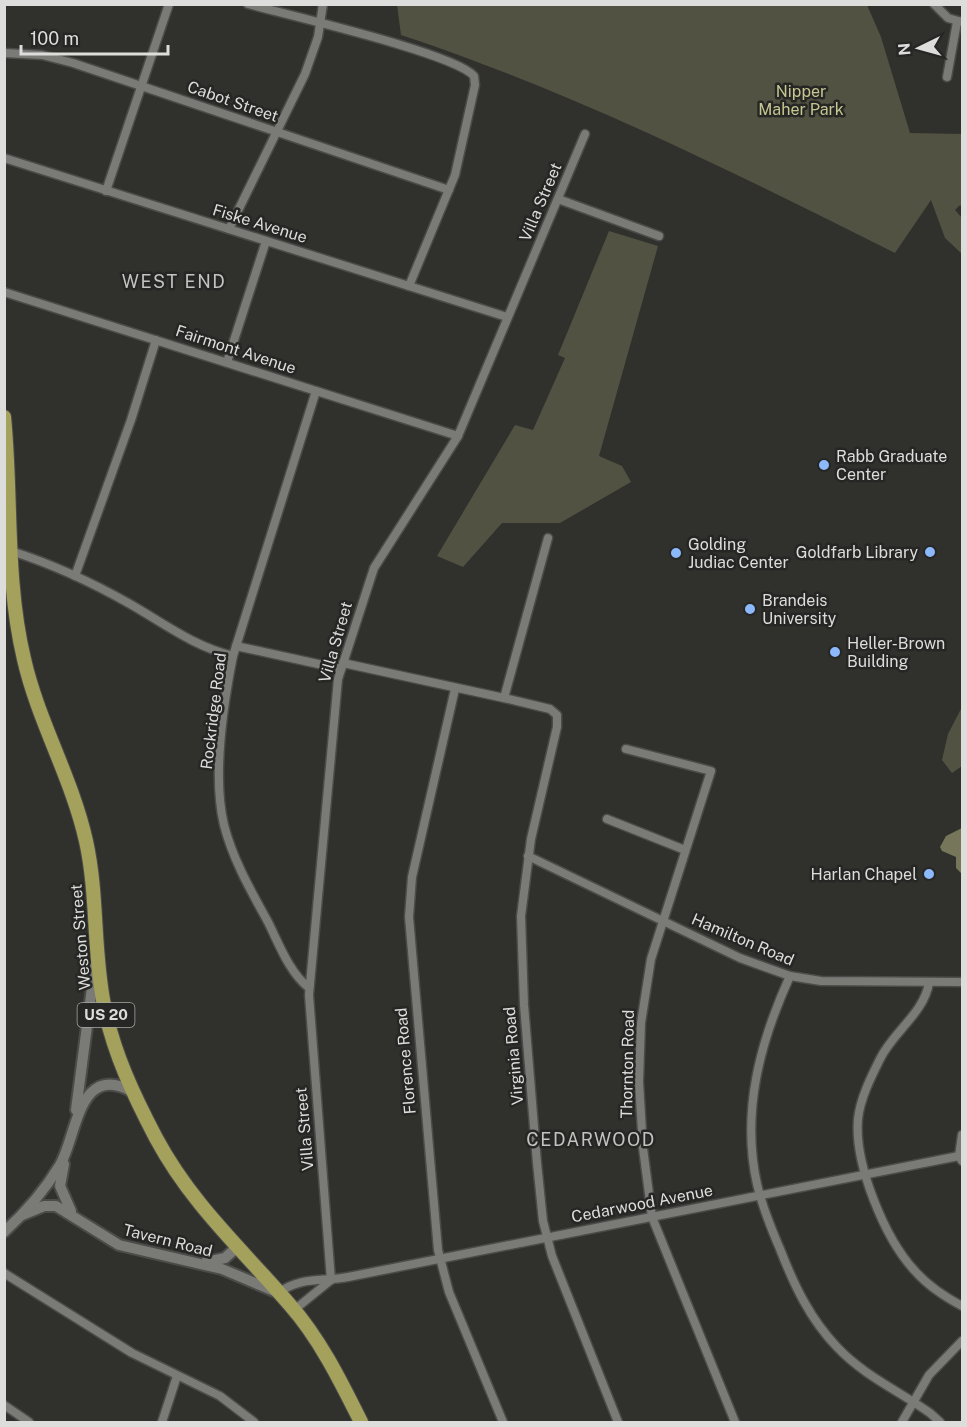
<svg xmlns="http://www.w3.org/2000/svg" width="967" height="1427" font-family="'Public Sans',sans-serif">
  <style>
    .green { fill: #525242 }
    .water { fill: #76765b }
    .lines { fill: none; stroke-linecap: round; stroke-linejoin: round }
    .minor-casing { stroke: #4b4b49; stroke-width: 11 }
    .tertiary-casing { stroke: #4b4b49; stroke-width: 14 }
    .primary-casing { stroke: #4b4b49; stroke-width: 16 }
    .minor { stroke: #7a7a77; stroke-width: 8 }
    .tertiary { stroke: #7a7a77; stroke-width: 10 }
    .primary { stroke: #a3a15b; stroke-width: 14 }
    .poi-dot { fill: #8cb9fc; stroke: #262624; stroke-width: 2 }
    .labels { text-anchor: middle; stroke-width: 5; stroke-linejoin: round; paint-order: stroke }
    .shield { fill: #262624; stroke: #a6a6a5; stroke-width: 1.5 }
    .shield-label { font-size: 15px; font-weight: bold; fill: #dddddc }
    .park-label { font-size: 16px; fill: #c6c691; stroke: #262624 }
    .street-label { font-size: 16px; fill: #dddddc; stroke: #262624 }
    .poi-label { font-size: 16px; fill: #dddddc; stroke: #262624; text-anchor: start }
    .neighbourhood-label { font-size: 18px; letter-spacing: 1.5px; fill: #c3c3c0; stroke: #262624 }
  </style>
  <rect width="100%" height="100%" fill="#30302d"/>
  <g class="green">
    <path d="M397 5H867L881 37 910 133 962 134V207L960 205 955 210 962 218V254L945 238 931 200 895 253C733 172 573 92 401 35Z"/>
    <polygon points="609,231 658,246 599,456 622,466 631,482 560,523 502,523 463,567 437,556 515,425 533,430 565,358 558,355"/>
    <polygon points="962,707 962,766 952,773 942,760 948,734"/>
  </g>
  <polygon class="water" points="962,828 962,874 956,868 956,857 942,851 940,847 946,836"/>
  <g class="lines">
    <defs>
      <g id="minor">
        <path d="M248 4C287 15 454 53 474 76L475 85 455 175 409 286"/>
        <polyline points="934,4 948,18 962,22"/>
        <polyline points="4,53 42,55 73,63 449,190"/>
        <polyline points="947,77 957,22"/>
        <polyline points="4,158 507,317"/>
        <polyline points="106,191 169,4"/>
        <polyline points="558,199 659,236"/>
        <polyline points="229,229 305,74 318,37 323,4"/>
        <polyline points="4,292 458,436"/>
        <polyline points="227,362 266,241"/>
        <path d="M11 551C52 564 93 583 130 604 165 624 193 646 233 656"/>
        <polyline points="75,576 131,420 156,340"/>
        <polyline points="236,646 341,669"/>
        <polyline points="343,663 504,698 550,709 557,715 557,727 531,839 521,916 524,1005 537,1163 543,1221 552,1256 618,1422"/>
        <polyline points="455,689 412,877 409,917 438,1250 449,1292 503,1422"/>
        <polyline points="504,698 548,538"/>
        <polyline points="626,749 711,771 651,959 641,1023 639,1082 643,1148 652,1217 735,1422"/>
        <polyline points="607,819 685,850"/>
        <polyline points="528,856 740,958 790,976 821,981 962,982"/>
        <path d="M790 976C760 1042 741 1112 757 1184 762 1206 771 1228 780 1249 794 1285 810 1319 837 1347 863 1375 899 1391 930 1413L940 1422"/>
        <path d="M929 983C924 1013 893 1032 880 1059 871 1077 860 1099 858 1119 854 1164 885 1239 915 1271 928 1286 945 1297 962 1306"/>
        <path d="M309 988C289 972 279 944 268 922 251 891 233 860 224 825 212 775 223 706 233 656L316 391"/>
        <polyline points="962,1135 959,1156 962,1161"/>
        <polyline points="4,1273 132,1353 220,1396 254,1422"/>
        <polyline points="331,1280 309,995 338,679 374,568 458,436 585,134"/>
        <path d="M278 1293C301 1276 322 1282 348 1277L959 1156"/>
        <polyline points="294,1310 331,1280"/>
        <polyline points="4,1405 29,1422"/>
        <polyline points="162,1422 177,1376"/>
        <polyline points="902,1422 929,1375 962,1341"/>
      </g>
      <g id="tertiary">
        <polyline points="76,1110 95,965"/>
        <polyline points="64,1164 60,1186 71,1211"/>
        <polyline points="22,1215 44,1206 56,1206 119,1245 222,1269 274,1291"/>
        <path d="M4 1232C26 1212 45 1190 60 1165 77 1136 78 1061 133 1092"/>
        <polyline points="206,1262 225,1258 236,1248"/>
      </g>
      <path id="primary" d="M4 417C12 497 5 580 24 659 38 721 72 778 86 841 98 895 93 951 104 1005 113 1052 134 1096 156 1138 192 1205 241 1248 290 1305 320 1339 341 1382 361 1422"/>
    </defs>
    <use href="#minor" class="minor-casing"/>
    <use href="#tertiary" class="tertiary-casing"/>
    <use href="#primary" class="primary-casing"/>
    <use href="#minor" class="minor"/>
    <use href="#tertiary" class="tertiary"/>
    <use href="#primary" class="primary"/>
  </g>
  <g class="poi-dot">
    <circle cx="824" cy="465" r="6"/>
    <circle cx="930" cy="552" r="6"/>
    <circle cx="676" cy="553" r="6"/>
    <circle cx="750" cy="609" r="6"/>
    <circle cx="835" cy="652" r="6"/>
    <circle cx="929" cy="874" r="6"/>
  </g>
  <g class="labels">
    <rect class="shield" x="77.5" y="1003" width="57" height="24" rx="4.5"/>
    <g class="shield-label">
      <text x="106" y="1020">US 20</text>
    </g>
    <g class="park-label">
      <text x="801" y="97">Nipper<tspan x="801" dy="18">Maher Park</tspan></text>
    </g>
    <g class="street-label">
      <text transform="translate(233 101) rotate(19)" y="6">Cabot Street</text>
      <text transform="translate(540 202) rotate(-67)" y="6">Villa Street</text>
      <text transform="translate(260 223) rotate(17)" y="6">Fiske Avenue</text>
      <text transform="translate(236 349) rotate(18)" y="6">Fairmont Avenue</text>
      <text transform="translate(335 642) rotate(-74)" y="6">Villa Street</text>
      <text transform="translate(213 711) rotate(-83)" y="6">Rockridge Road</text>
      <text transform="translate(80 937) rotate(-95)" y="6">Weston Street</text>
      <text transform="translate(743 939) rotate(23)" y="6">Hamilton Road</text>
      <text transform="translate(513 1056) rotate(-95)" y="6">Virginia Road</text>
      <text transform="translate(405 1061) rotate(-95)" y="6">Florence Road</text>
      <text transform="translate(627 1064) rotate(-89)" y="6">Thornton Road</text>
      <text transform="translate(304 1129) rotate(-95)" y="6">Villa Street</text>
      <text transform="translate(642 1203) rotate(-11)" y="6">Cedarwood Avenue</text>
      <text transform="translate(168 1240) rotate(14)" y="6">Tavern Road</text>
    </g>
    <g class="poi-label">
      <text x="836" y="462">Rabb Graduate<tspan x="836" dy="18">Center</tspan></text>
      <text x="688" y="550">Golding<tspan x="688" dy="18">Judiac Center</tspan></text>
      <text x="918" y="558" text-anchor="end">Goldfarb Library</text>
      <text x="762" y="606">Brandeis<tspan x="762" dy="18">University</tspan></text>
      <text x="847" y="649">Heller-Brown<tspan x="847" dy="18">Building</tspan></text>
      <text x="917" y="880" text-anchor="end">Harlan Chapel</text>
    </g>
    <g class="neighbourhood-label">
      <text x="174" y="288">WEST END</text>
      <text x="591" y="1146">CEDARWOOD</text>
    </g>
  </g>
  <rect width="967" height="1427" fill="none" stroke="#dddddc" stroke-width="12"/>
  <g transform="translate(919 48) rotate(265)" stroke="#262624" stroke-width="4.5" paint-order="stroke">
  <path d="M0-4.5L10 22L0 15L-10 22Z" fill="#dddddc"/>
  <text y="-9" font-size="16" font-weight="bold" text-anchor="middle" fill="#dddddc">N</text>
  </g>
  <path d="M21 45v9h147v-9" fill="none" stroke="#dddddc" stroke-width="3"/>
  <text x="30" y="45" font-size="18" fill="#dddddc" stroke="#262624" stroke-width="4.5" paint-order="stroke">100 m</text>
</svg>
